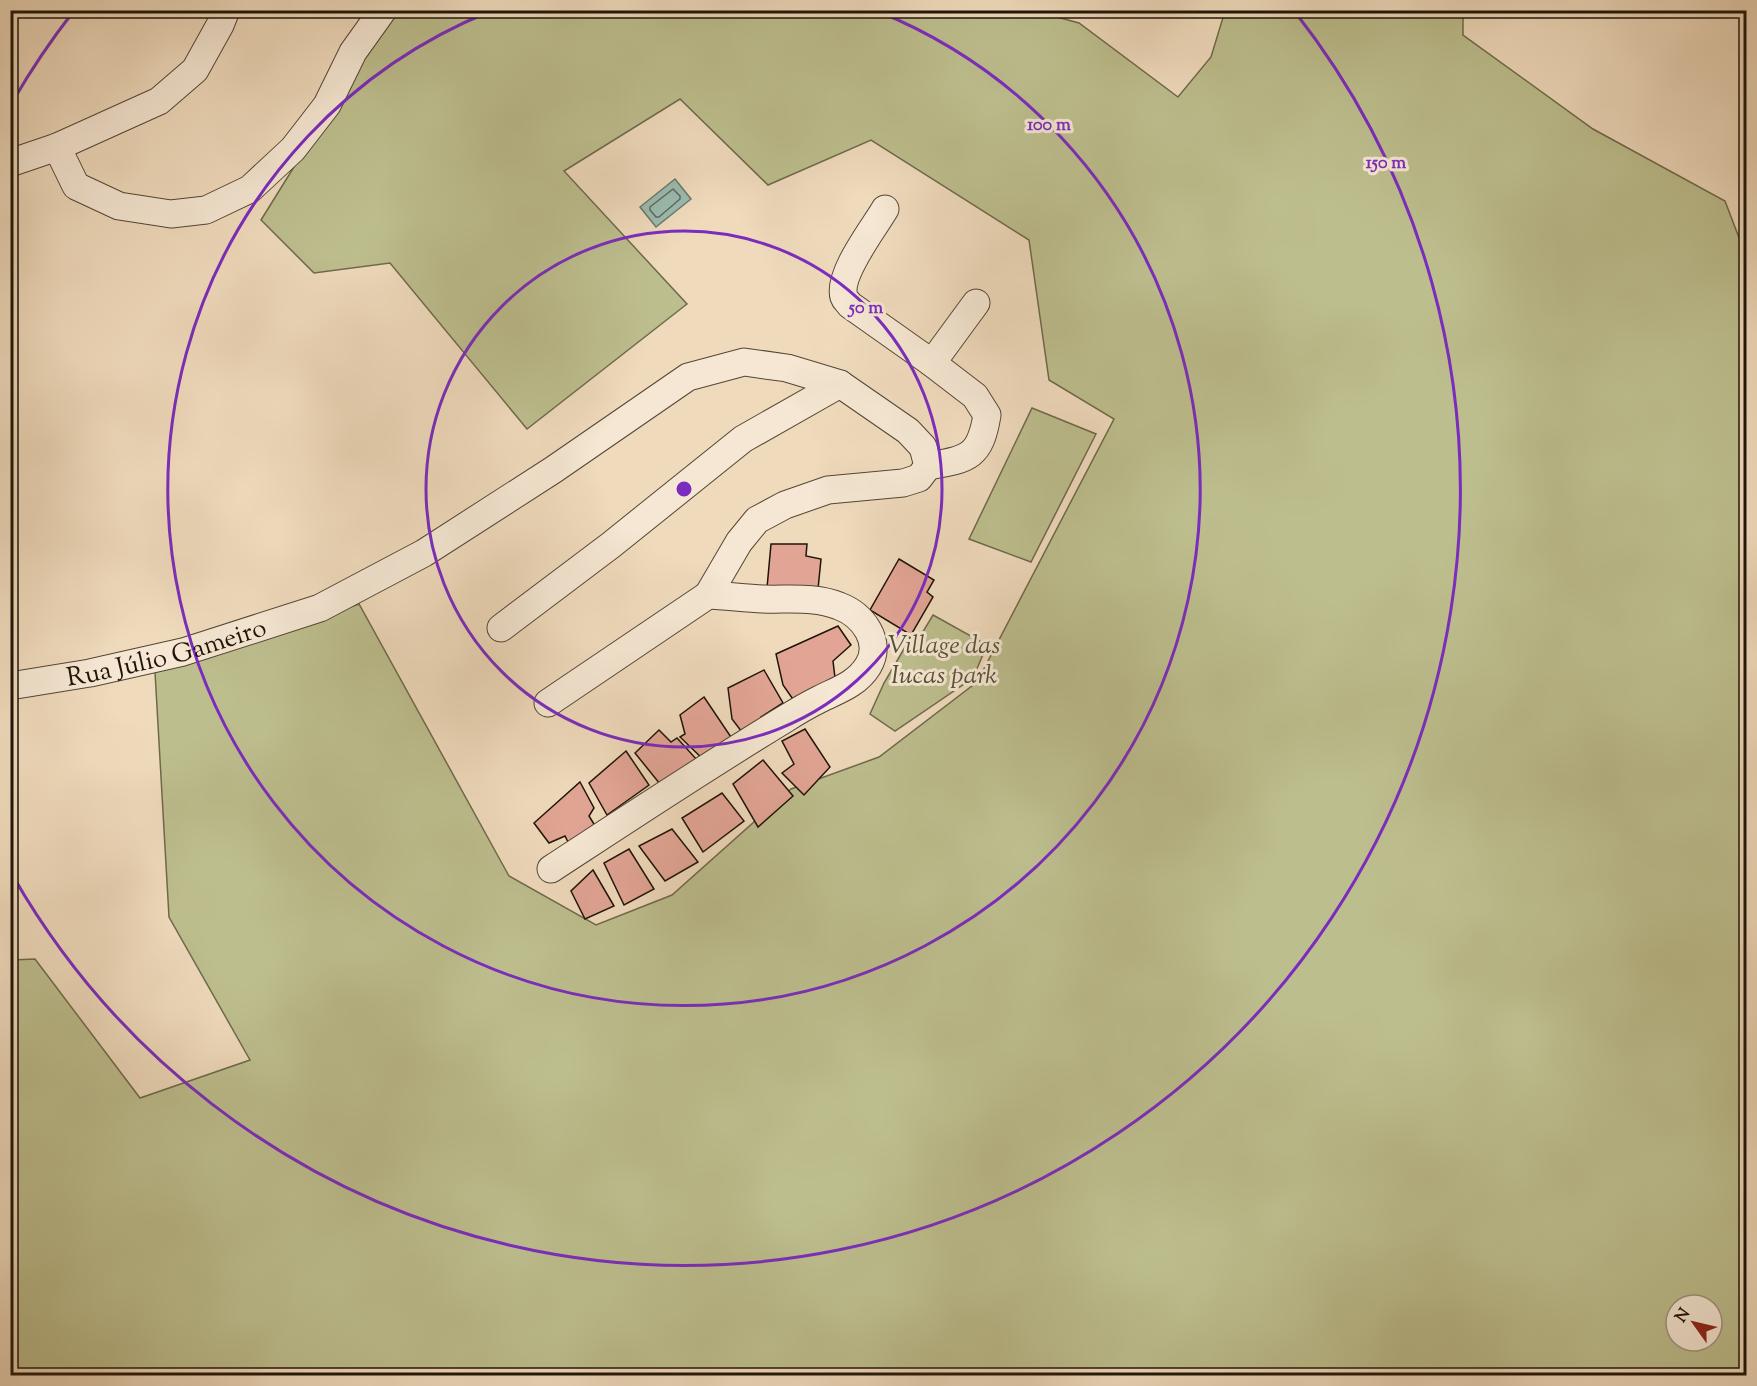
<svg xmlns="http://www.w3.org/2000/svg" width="1757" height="1386" font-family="'Sorts Mill Goudy',serif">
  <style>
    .green { fill: #bdbe8e; stroke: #6e694b; stroke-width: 1.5; fill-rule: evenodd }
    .water { fill: #9abbb0; stroke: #69786d; stroke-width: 1.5 }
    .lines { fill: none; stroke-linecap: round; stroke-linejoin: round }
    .shore { stroke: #5c685c; stroke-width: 1.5 }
    .building { fill: #e2a595; stroke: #1f1408; stroke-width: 1.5 }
    .minor-casing { stroke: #534635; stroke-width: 29 }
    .minor { stroke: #f5e7d3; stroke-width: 27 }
    .ring { fill: none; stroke: #7b2cbf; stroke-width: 3 }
    .labels { text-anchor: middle; stroke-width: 6; stroke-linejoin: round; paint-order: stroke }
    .park-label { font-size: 26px; font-style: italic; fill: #565037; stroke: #f5e7d3 }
    .street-label { font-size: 26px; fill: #1f1408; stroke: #f5e7d3 }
    .centre { fill: #7b2cbf; stroke: #f5e7d3; stroke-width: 3 }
    .ring-label { font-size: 18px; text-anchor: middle; font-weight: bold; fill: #7b2cbf; stroke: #f5e7d3; stroke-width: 6; stroke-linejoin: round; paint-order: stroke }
  </style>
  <rect width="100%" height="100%" fill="#efdabc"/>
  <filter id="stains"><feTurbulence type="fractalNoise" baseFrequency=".00333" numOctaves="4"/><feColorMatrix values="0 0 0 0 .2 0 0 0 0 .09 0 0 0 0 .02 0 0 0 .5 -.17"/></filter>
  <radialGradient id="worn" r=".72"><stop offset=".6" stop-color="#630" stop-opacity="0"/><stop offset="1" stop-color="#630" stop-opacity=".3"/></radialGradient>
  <g class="green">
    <path d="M391 11H1035L1079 23 1178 97 1211 57 1225 11H1463V35L1593 129 1725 201 1746 256V1375L11 1376V960L35 959 140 1098 250 1060 169 917 155 672 359 604 509 876 596 925 672 895 791 789 879 757 977 682 1114 419 1049 380 1029 240 871 140 768 185 680 99 564 171 687 304 527 429 390 263 314 273 261 220ZM1676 1305H1712V1341H1676Z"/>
    <polygon points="1032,408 1096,434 1031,562 969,539"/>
    <polygon points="933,615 987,645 973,678 895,731 870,714 884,683 908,642 918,640"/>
  </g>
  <polygon class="water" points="675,179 691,199 656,227 640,207"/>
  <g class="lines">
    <polygon class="shore" points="673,189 680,196 680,199 659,217 656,217 650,210 650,207"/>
  </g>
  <g class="building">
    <polygon points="771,544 807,544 806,556 821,559 818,589 767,588"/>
    <polygon points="899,559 934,580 927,592 933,597 911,635 870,610"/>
    <polygon points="838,626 851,645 833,661 836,686 797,705 783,685 776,654"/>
    <polygon points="764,670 783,703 761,717 765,725 745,736 732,719 728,688"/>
    <polygon points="704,697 735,743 705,761 680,737 685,734 680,715"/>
    <polygon points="805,729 830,767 804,795 782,773 794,764 782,741"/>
    <polygon points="659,730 671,742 677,738 698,761 660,784 635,753"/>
    <polygon points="626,751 649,785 607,815 589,783"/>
    <polygon points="763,760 793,796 758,827 733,784"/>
    <polygon points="580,782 594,808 589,816 597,829 573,852 565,836 549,843 534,823"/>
    <polygon points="722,793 744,821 703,852 682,818"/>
    <polygon points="672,829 698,862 665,881 639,846"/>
    <polygon points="629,849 654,889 624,905 604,863"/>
    <polygon points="593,870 614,906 585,919 571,891"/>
  </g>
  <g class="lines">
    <defs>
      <g id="minor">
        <polyline points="57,147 76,186 119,206 171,214 206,210 250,189 293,149 327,105 353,52 383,10"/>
        <polyline points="10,163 57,147 159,101 195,70 220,25 226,10"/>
        <path d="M885 209C874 228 837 275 844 297 845 300 848 302 850 305L932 363 976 303"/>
        <path d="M928 466C968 459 980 458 987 415L975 396 932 363"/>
        <polyline points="501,628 611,545 743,439 840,384"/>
        <path id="s1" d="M10 686 90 673 183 652 320 608 424 553 553 470 688 377 744 362 787 368 840 384 908 431 923 447 928 466 919 478 903 483 828 490 785 505 757 520 739 542 708 595C726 596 745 598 763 599 788 600 815 596 839 606 863 615 883 642 868 666 857 684 838 690 820 699 808 705 796 712 785 719 706 767 629 818 551 869"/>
        <polyline points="548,703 708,595"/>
      </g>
    </defs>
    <use href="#minor" class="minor-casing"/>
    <use href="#minor" class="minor"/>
  </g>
  <g class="ring">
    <circle cx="684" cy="489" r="258"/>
    <path d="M877 11A516 516 0 1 1 491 11"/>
    <path d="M13 101A775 775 0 0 1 73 12M1295 12A775 775 0 1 1 13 876"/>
  </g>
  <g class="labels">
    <g class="park-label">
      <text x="944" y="653">Village das<tspan x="944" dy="30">Iucas park</tspan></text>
    </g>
    <g class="street-label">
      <text dy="9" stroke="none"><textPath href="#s1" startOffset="160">Rua Júlio Gameiro</textPath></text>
    </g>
  </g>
  <circle cx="684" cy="489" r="9" class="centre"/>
  <g class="ring-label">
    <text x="1049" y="130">100 m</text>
    <text x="1386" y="168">150 m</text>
    <text x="866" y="313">50 m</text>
  </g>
  <rect width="1757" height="1386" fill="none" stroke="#efdabc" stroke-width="36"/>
  <rect x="12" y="12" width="1733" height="1362" fill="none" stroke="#1f1408" stroke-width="3"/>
  <rect x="18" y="18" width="1721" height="1350" fill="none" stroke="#1f1408" stroke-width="1.5"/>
  <g transform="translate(1694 1323) rotate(304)"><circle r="28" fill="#f5e7d3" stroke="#9f9382" stroke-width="1.5"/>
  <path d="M0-4.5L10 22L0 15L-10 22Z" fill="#8f2418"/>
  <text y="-9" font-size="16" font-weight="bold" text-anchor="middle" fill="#1f1408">N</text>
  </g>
  <rect width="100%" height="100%" filter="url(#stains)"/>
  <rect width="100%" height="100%" fill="url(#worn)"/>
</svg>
